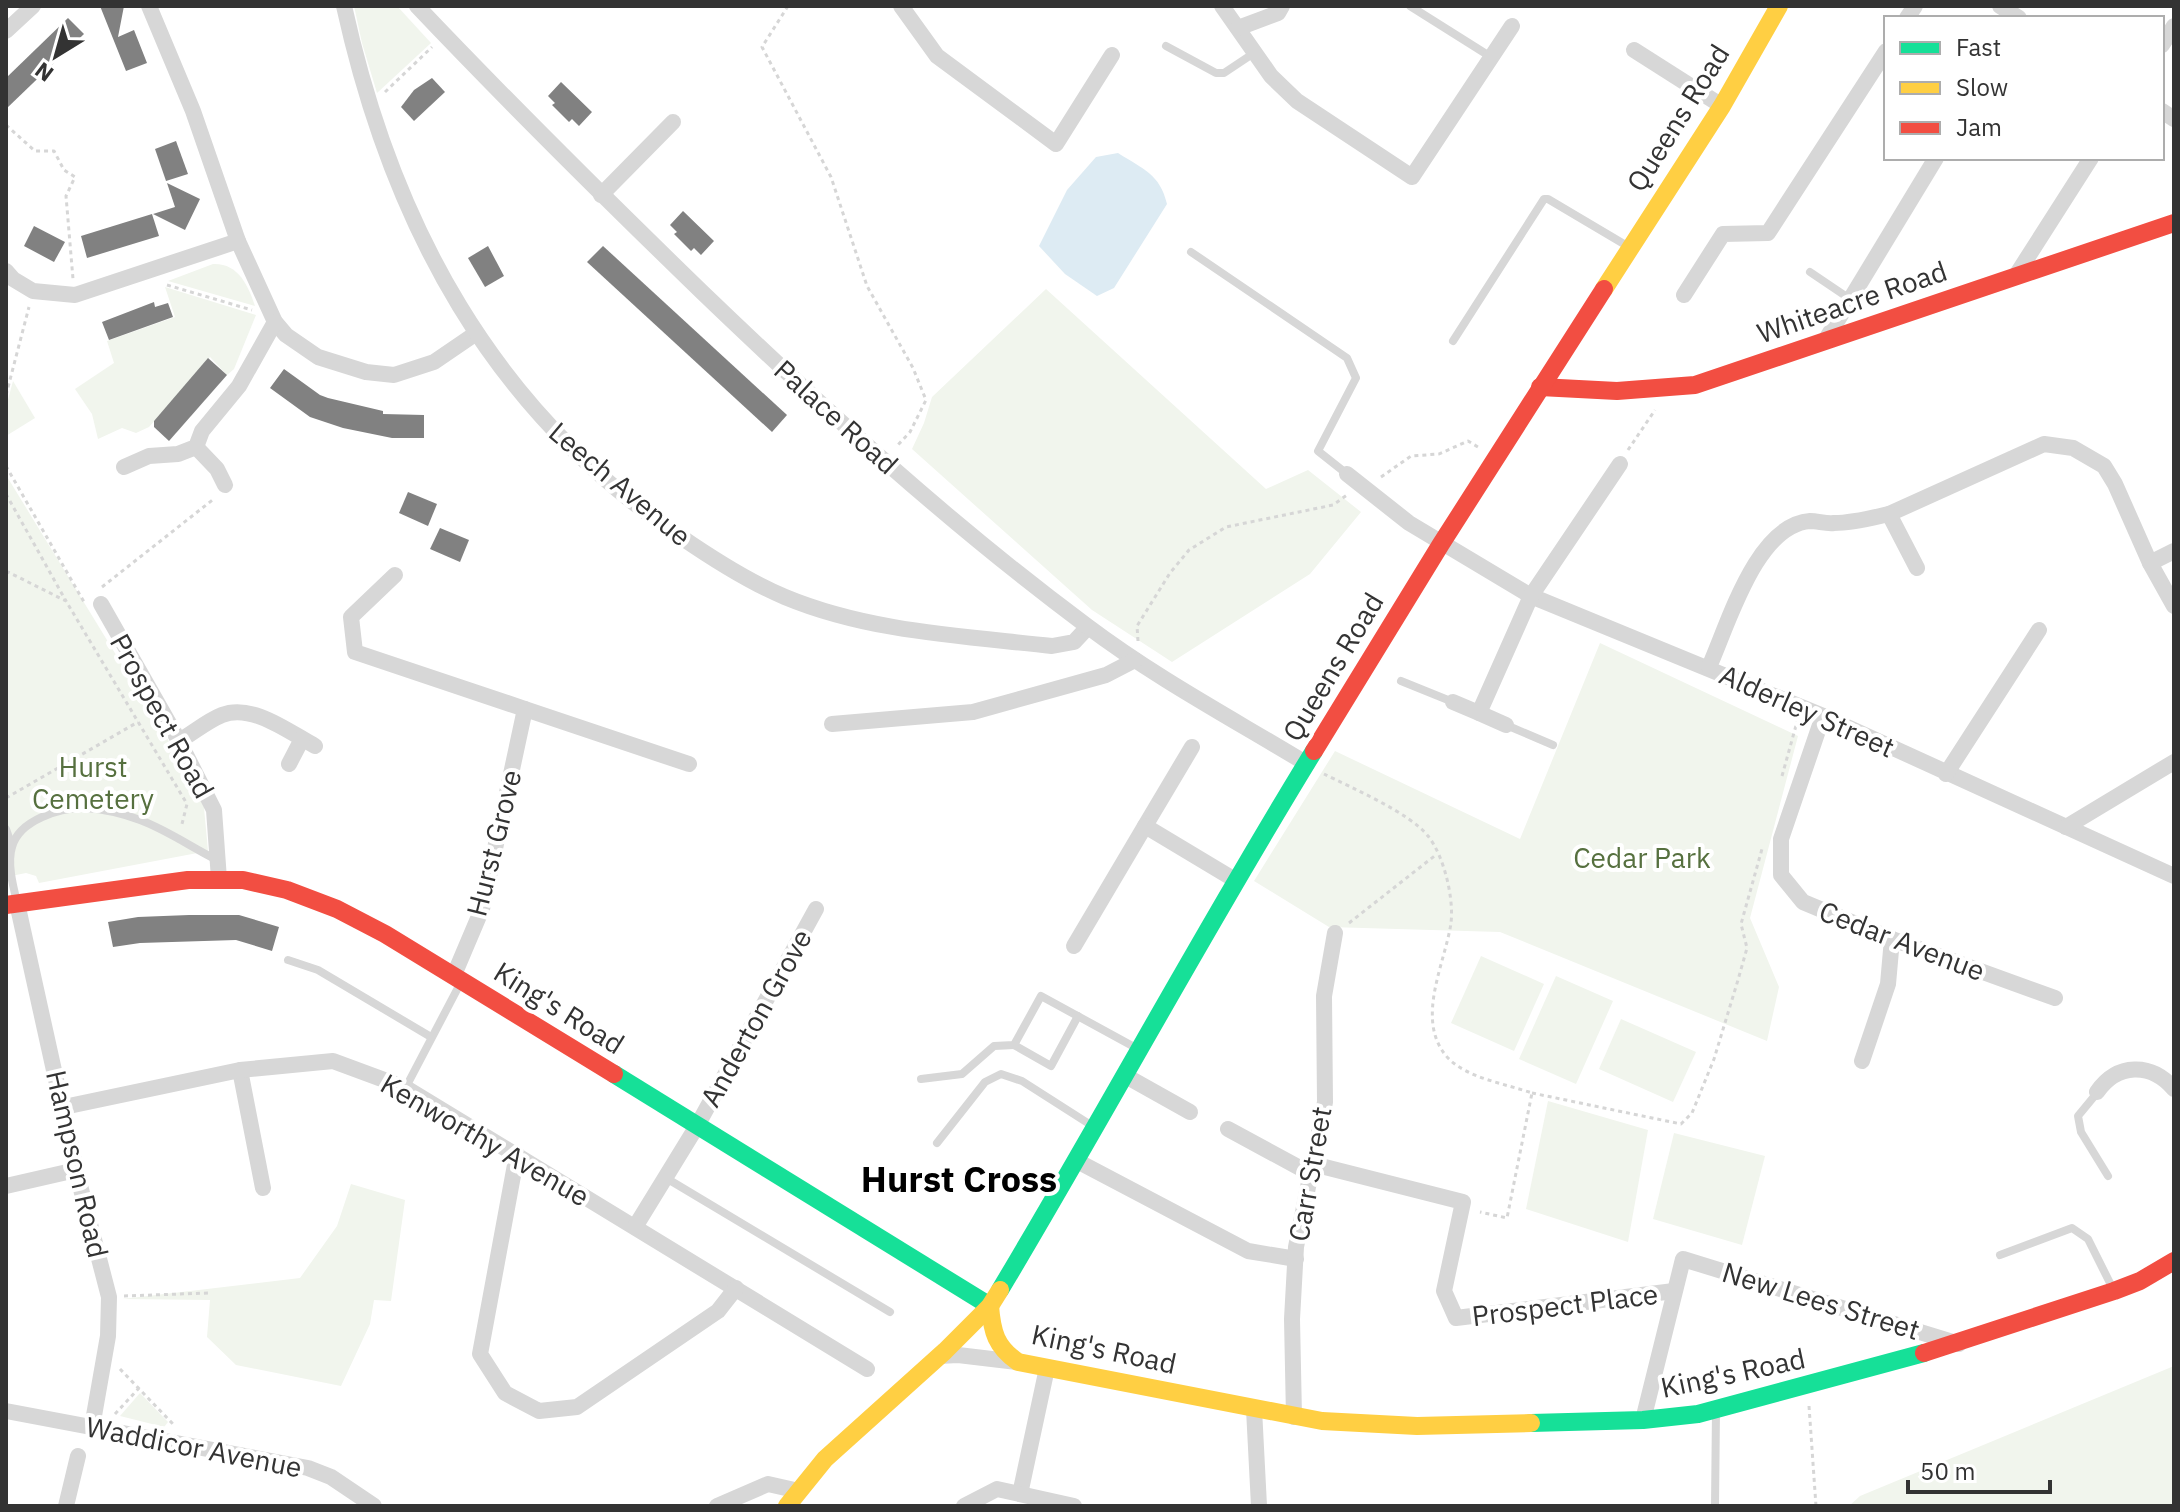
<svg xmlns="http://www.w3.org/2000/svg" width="2180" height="1512" font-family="'IBM Plex Sans',sans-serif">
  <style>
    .green { fill: #f1f5ed }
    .water { fill: #ddebf3 }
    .building { fill: #818181 }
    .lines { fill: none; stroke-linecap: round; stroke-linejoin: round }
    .path { stroke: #d6d6d6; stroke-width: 3; stroke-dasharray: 4 4; stroke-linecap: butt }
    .lane { stroke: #d7d7d7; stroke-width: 8 }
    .street { stroke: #d7d7d7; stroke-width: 16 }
    .fast { stroke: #16e098; stroke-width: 18 }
    .slow { stroke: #ffcf43; stroke-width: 18 }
    .jam { stroke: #f24e42; stroke-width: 18 }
    .labels { text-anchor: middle; stroke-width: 8; stroke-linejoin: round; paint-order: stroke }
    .street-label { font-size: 28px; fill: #333; stroke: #fff }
    .park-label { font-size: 28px; fill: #56703f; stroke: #fff }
    .district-label { font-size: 36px; font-weight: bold; fill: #000; stroke: #fff }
  </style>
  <rect width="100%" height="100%" fill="#fff"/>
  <g class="green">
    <polygon points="354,6 397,6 431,43 377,93 362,43"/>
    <path d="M213 264C238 263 248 285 255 306L168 281Z"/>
    <polygon points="165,287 256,315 234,369 227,375 210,357 149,427 136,433 122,428 98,439 92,414 75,389 114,363 107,341 175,317"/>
    <polygon points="1046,289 1266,489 1308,470 1361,512 1310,574 1172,662 1092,610 912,449 924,423 932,397"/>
    <polygon points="13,381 35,418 6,436 6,407"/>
    <polygon points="6,475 203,797 208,851 39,883 36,876 26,873 6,877"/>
    <polygon points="1600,643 1798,736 1750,918 1779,987 1767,1041 1500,932 1329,927 1254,881 1335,751 1520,839"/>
    <polygon points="1481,956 1544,984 1514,1051 1451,1023"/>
    <polygon points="1556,976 1613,1001 1576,1084 1519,1059"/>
    <polygon points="1621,1019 1696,1052 1673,1102 1599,1069"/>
    <polygon points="1548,1101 1648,1130 1628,1242 1526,1209"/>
    <polygon points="1674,1133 1765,1156 1742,1245 1653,1219"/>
    <polygon points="351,1184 405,1200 391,1301 374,1300 370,1324 341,1386 236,1365 207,1337 210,1300 122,1299 300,1278 337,1226"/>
    <polygon points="2174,1366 2174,1506 1849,1506 1860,1496"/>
    <polygon points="140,1393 168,1422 164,1427 120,1416"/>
  </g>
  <path class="water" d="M1118 153C1143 169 1160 174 1167 204L1114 288 1097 296 1065 274 1039 246 1067 190 1096 157Z"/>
  <g class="building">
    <polygon points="100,6 124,6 118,37 134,30 147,63 126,71"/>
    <polygon points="68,18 84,34 6,109 6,78"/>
    <polygon points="432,78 445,92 414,121 401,107 414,90"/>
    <polygon points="561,82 592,112 579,126 572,119 569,122 552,105 555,103 548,96"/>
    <polygon points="176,141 188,174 166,181 155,149"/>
    <polygon points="167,183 200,199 185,230 153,214 175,207"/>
    <polygon points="683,211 714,241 701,255 694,248 691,251 674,234 677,232 670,225"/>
    <polygon points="152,214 159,236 87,258 81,236"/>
    <polygon points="34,226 65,242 54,262 24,246"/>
    <polygon points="488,246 504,276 485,287 468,258"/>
    <polygon points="603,246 787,415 772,432 587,262"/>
    <polygon points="154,302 155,307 168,303 173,317 109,340 102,322"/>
    <polygon points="208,358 227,375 169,441 154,427 154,421"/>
    <polygon points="284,369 320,395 328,398 383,411 383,414 424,415 424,438 392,438 343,428 310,417 270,388"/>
    <polygon points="408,492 437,504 428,526 399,513"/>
    <polygon points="440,528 469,540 460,562 430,549"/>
    <polygon points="189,915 239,915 279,927 272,951 236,940 140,943 113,947 108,922 138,917"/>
  </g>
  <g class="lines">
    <g class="path">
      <polyline points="788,6 762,47 831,177 867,286 913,368 926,400 910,432 896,447"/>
      <polyline points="385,92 432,47"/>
      <polyline points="6,125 35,151 54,151 64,170 75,177 66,196 73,279"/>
      <polyline points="167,285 252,310"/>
      <polyline points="6,395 29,307"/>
      <polyline points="1628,450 1655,410"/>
      <polyline points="6,466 84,602"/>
      <polyline points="1381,477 1411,456 1439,454 1468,441 1478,447"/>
      <polyline points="6,494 66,601"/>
      <polyline points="6,571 66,601 187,804 182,824"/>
      <polyline points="102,587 215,498"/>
      <polyline points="1138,641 1137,626 1170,573 1189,550 1226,527 1333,505 1347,495"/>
      <path d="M1324 774C1352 788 1410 813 1428 836 1444 856 1454 898 1451 923 1445 964 1414 1021 1448 1058 1467 1078 1506 1084 1532 1093L1507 1218 1480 1212"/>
      <polyline points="1782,776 1797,722"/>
      <polyline points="6,798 138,722"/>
      <polyline points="1349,923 1437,854"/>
      <polyline points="1532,1093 1681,1124 1692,1113 1714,1059 1738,980 1747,948 1741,924 1762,849"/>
      <polyline points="124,1296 208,1293"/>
      <polyline points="120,1369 173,1424"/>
      <polyline points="1809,1406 1816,1506"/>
      <polyline points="115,1414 139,1388"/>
    </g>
    <g class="lane">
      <polyline points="1410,6 1491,57"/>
      <polyline points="1166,46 1216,73 1224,73 1254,53"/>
      <polyline points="1191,252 1347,358 1356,378 1318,451 1347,474"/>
      <polyline points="1810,272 1850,299"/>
      <polyline points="1453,341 1544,199 1548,199 1629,247"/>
      <polyline points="1401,681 1453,702"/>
      <polyline points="1506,725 1553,745"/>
      <polyline points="6,829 12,846"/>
      <path d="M17 902C13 886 7 863 12 847 19 820 61 807 85 808 102 809 124 814 140 820 167 830 191 847 217 860"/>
      <polyline points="288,960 318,970 431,1037"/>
      <polyline points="1014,1045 1051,1066 1078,1016"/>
      <polyline points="921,1079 962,1074 994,1046 1014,1045 1041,996 1138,1049"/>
      <polyline points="406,1087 461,982"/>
      <polyline points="2097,1093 2078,1116 2081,1132 2108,1176"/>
      <polyline points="937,1143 985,1082 1001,1074 1022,1081 1094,1127"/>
      <polyline points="666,1178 890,1312"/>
      <polyline points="2000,1255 2072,1228 2088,1239 2114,1291"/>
      <polyline points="1715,1506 1716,1410"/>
    </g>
    <g class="street">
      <polyline points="149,6 193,111 238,241 275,322 286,335 318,357 366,372 394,375 434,362 475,334"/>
      <path d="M344 6C392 224 492 411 681 537 713 559 749 582 785 597 869 632 963 636 1052 646L1074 642 1088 627"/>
      <path d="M417 6C510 104 606 199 703 293 827 412 950 524 1087 626 1156 678 1233 719 1307 764"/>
      <polyline points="901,6 937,56 1056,144 1112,55"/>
      <polyline points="1222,6 1271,76 1297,101 1412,177 1512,26"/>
      <polyline points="2000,6 2019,18"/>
      <polyline points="1907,18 1915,6"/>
      <polyline points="1238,28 1278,13 1282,6"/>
      <polyline points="6,31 33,6"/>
      <polyline points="2162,45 2174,26"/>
      <polyline points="1634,50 1722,106"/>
      <polyline points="2162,111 2174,119"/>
      <polyline points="601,195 673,122"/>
      <polyline points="6,271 13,279 33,291 75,295 238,241"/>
      <polyline points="2015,277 2091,158"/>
      <polyline points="1684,295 1723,234 1768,233 1886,51"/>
      <polyline points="1825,341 1936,158"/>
      <polyline points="196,447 217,469 225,485"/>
      <polyline points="124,467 149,456 178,454 196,447 202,431 239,386 275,322"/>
      <polyline points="1347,474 1409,523 1531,596 1823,716 2174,876"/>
      <polyline points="1889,514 2044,444 2073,448 2104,466 2115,484 2150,563 2174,606"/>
      <polyline points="2150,563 2174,551"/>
      <polyline points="395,575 351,617 355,652 525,709"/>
      <polyline points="101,604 179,741 214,810 219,879"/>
      <path d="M1709 667C1728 625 1756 525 1810 521 1818 521 1826 524 1834 523 1853 523 1871 518 1889 514L1917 568"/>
      <polyline points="1453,702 1479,713"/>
      <polyline points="1823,716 1781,839 1781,875 1803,902 1892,939 2055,998"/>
      <polyline points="832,724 973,712 1106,675 1135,660"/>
      <polyline points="1506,725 1479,713 1531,596 1620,464"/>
      <path d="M179 741C193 733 207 721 222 715 252 703 289 732 315 746"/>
      <polyline points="1192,747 1145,826 1235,880"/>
      <polyline points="289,764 302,739"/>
      <polyline points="1946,774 2039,630"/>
      <polyline points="2066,827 2174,762"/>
      <polyline points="17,903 76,1170 109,1297 108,1336 92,1427"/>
      <polyline points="1074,946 1145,826"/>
      <polyline points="454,975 482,909 525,709 689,764"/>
      <polyline points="1862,1061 1888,984 1892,939"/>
      <polyline points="240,1070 263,1188"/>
      <polyline points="1124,1075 1190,1112"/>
      <path d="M2097 1092C2117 1063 2151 1062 2174 1089"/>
      <polyline points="64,1107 240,1070 333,1061 406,1088 867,1369"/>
      <polyline points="1228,1129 1311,1174"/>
      <polyline points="517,1154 480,1354 505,1393 539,1411 577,1407 718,1311 736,1288"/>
      <polyline points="1077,1161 1248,1251 1296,1259"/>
      <polyline points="1313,1164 1463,1202 1444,1291 1456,1318 1674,1291"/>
      <polyline points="6,1186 76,1170"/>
      <polyline points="635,1227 697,1126 816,909"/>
      <polyline points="939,1356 958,1355 1017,1362"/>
      <polyline points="1254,1409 1259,1506"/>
      <polyline points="6,1411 308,1468 331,1477 374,1506"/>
      <polyline points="1294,1417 1292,1319 1296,1247 1325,1102 1324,996 1335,933"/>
      <polyline points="1643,1420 1683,1259 1959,1344"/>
      <polyline points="1020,1494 1047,1368"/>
      <polyline points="66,1506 78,1456"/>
      <polyline points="717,1506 768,1484 799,1491"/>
      <polyline points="964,1506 997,1489 1074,1506"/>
    </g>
    <g class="fast">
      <polyline points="614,1074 990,1306"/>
      <path d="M1000 1290C1107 1111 1205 928 1314 751"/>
      <polyline points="1531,1423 1643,1420 1698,1414 1924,1353"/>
    </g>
    <g class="slow">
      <polyline points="1604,289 1722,106 1779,6"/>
      <path d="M990 1306C992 1332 996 1347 1018 1362L1322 1421 1417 1426 1531 1423"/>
      <polyline points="787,1506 825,1459 945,1351 990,1306 1000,1290"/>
    </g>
    <g class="jam">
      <polyline points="1540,387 1617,391 1695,385 2174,223"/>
      <polyline points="1314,751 1441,544 1604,289"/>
      <polyline points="6,905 188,880 243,880 287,890 337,909 385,934 614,1074"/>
      <polyline points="1924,1353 2114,1291 2140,1281 2174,1261"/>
    </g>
  </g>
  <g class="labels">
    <g class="street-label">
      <text transform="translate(1678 118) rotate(-58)" y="10">Queens Road</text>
      <text transform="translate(1852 302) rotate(-19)" y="10">Whiteacre Road</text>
      <text transform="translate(836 417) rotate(42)" y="10">Palace Road</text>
      <text transform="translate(620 484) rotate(40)" y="10">Leech Avenue</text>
      <text transform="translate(1333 667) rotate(-59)" y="10">Queens Road</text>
      <text transform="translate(1807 711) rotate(24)" y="10">Alderley Street</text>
      <text transform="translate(162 716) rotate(61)" y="10">Prospect Road</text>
      <text transform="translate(494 843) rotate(-76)" y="10">Hurst Grove</text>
      <text transform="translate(1902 941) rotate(21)" y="10">Cedar Avenue</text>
      <text transform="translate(559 1008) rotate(32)" y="10">King's Road</text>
      <text transform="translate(756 1018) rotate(-61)" y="10">Anderton Grove</text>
      <text transform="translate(485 1140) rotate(30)" y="10">Kenworthy Avenue</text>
      <text transform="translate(77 1164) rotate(77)" y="10">Hampson Road</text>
      <text transform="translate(1310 1174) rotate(-80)" y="10">Carr Street</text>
      <text transform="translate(1821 1301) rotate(17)" y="10">New Lees Street</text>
      <text transform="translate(1565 1305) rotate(-7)" y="10">Prospect Place</text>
      <text transform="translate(1104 1349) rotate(12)" y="10">King's Road</text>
      <text transform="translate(1733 1373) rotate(-12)" y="10">King's Road</text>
      <text transform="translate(194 1447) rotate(11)" y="10">Waddicor Avenue</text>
    </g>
    <g class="park-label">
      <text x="93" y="777">Hurst<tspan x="93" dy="32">Cemetery</tspan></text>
      <text x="1642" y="868">Cedar Park</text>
    </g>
    <g class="district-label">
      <text x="959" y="1192">Hurst Cross</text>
    </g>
  </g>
  <rect width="2180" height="1512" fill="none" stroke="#333333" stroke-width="16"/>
  <rect x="1884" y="16" width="280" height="144" fill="#ffffff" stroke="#adadad" stroke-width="2"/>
  <rect x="1900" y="42" width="40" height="12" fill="#16e098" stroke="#adadad" stroke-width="2"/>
  <text x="1956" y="56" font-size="24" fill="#333333">Fast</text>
  <rect x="1900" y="82" width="40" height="12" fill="#ffcf43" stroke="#adadad" stroke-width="2"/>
  <text x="1956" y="96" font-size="24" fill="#333333">Slow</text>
  <rect x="1900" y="122" width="40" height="12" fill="#f24e42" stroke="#adadad" stroke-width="2"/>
  <text x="1956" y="136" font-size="24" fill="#333333">Jam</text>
  <g transform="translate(56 56) rotate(217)" stroke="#ffffff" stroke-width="6" paint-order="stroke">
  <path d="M0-6L14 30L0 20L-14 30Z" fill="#333333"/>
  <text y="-12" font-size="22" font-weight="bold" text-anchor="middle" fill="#333333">N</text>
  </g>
  <path d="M1908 1480v12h142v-12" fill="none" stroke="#333333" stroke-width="4"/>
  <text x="1920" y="1480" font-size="24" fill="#333333" stroke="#ffffff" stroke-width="6" paint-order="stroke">50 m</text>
</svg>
